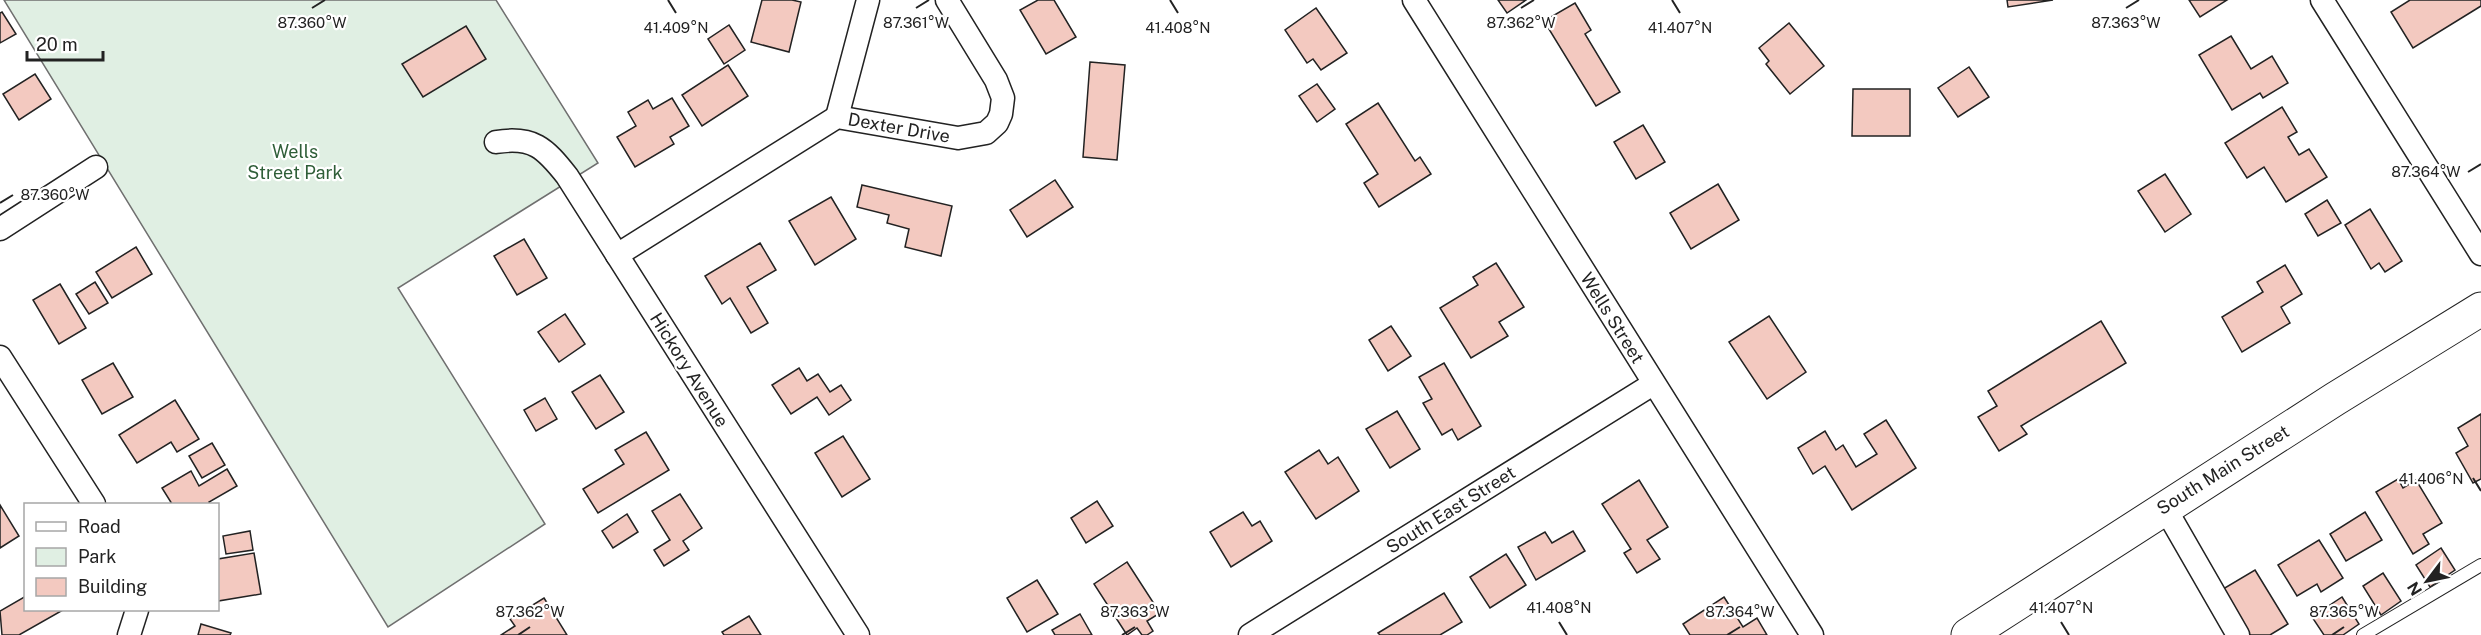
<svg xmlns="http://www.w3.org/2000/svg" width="2481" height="635" font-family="'Public Sans',sans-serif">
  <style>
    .green { fill: #e0efe3; stroke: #6f6f6f; stroke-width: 1.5 }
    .building { fill: #f3c9c0; stroke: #222; stroke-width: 1.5 }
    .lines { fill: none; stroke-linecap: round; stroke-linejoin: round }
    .lane-casing { stroke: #222; stroke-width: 14 }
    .street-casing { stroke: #222; stroke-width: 25 }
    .secondary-casing { stroke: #222; stroke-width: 35 }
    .lane { stroke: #fff; stroke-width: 12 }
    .street { stroke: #fff; stroke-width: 22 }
    .secondary { stroke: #fff; stroke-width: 33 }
    .ticks { fill: none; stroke: #222; stroke-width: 2 }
    .labels { text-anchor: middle; stroke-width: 4.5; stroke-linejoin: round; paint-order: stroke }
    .street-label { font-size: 18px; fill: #222; stroke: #fff }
    .park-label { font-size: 18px; fill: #2f5e38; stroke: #fff }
    .ticks-label { font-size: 15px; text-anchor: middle; fill: #222; stroke: #fff; stroke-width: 4.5; stroke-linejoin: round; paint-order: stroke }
  </style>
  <rect width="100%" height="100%" fill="#fff"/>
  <polygon class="green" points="4,0 496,0 598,163 398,288 545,524 388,627"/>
  <g class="building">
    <polygon points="762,0 792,0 801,2 789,52 751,42"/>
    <polygon points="1038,0 1054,0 1076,37 1046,54 1020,10"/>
    <polygon points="1498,0 1526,0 1507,13"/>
    <polygon points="2007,0 2053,0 2008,7"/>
    <polygon points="2189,0 2227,0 2200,17"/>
    <polygon points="2410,0 2481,0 2481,6 2413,48 2391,12"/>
    <polygon points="1575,3 1591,30 1585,34 1620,92 1596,106 1544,21"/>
    <polygon points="1316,8 1347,53 1321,70 1313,59 1307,63 1285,30"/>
    <polygon points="2,12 16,34 0,43 0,13"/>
    <polygon points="1789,23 1824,66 1790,94 1766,64 1769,61 1759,48"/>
    <polygon points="729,25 745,50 724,64 708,39"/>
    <polygon points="466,26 486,59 423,97 402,64"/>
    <polygon points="2231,36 2251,69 2272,56 2288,83 2263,98 2260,93 2232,110 2199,55"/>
    <polygon points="1090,62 1125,65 1117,160 1083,157"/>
    <polygon points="728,65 748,96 702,126 682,95"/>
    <polygon points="1969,67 1989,97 1958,117 1938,88"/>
    <polygon points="35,74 51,99 19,120 3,94"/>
    <polygon points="1317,84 1335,109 1317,122 1299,96"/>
    <polygon points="1853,89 1910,89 1910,136 1852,136"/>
    <polygon points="672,98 689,126 670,137 674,144 635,167 617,137 636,126 628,112 648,100 653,109"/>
    <polygon points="1378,103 1415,161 1420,157 1431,174 1379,207 1364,183 1378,174 1346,124"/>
    <polygon points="2282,107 2297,132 2288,137 2299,155 2309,149 2327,177 2286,202 2264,167 2247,178 2225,143"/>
    <polygon points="1643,125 1665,162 1636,179 1614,142"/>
    <polygon points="2165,174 2191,214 2165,232 2138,191"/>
    <polygon points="1055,180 1073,207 1027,237 1010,210"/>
    <polygon points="1718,184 1739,220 1691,249 1670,213"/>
    <polygon points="862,185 952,206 941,256 905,247 909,229 887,223 889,215 857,207"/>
    <polygon points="831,197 856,239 815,265 789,221"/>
    <polygon points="2327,200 2341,223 2318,236 2305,214"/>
    <polygon points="2370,209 2402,261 2385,272 2379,263 2371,269 2345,225"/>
    <polygon points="524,239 547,278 517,295 494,256"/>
    <polygon points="760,243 776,270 747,287 768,323 751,333 730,298 722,304 705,276"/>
    <polygon points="136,247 152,274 112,298 96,272"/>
    <polygon points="1496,263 1524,307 1499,322 1508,336 1471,358 1440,308 1478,285 1473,277"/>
    <polygon points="2285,265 2302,294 2281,307 2290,323 2242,352 2222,317 2263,292 2257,282"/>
    <polygon points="95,282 108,303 89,314 76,294"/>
    <polygon points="60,284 86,328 59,344 33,300"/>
    <polygon points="565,314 585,344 559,362 538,332"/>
    <polygon points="1769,316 1806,372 1767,399 1729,342"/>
    <polygon points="2101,321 2126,363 2021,426 2027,434 1999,451 1978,417 1997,406 1988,391"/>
    <polygon points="1391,326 1411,356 1388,371 1369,340"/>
    <polygon points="113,363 133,397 102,414 82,380"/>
    <polygon points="1444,363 1481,426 1458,440 1452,429 1442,435 1423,403 1432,399 1419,377"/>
    <polygon points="799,368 807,381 818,374 830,392 841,385 851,400 829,415 817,397 791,414 772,385"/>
    <polygon points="600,375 624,412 596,429 572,392"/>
    <polygon points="545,398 557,419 536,431 524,410"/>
    <polygon points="175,400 199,439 177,452 171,442 137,463 119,435"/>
    <polygon points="1397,411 1420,449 1390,468 1366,429"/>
    <polygon points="2481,414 2481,479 2473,483 2456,453 2468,446 2458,428"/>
    <polygon points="1886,420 1916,468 1852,510 1825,466 1813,474 1798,448 1825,431 1836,450 1843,445 1856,467 1877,454 1864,434"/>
    <polygon points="646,432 669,470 598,513 583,489 624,464 615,450"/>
    <polygon points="843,436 870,479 842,497 815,453"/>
    <polygon points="212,443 225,465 202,478 189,456"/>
    <polygon points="1319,450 1328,464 1338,457 1359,491 1316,519 1285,472"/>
    <polygon points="227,469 237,486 209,502 210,504 172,504 162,488 191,471 199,486"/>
    <polygon points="2398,479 2403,488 2416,480 2442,523 2423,534 2429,544 2413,554 2376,492"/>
    <polygon points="1639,480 1668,527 1647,540 1660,559 1637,573 1624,553 1631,549 1602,504"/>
    <polygon points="680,494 702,528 683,541 689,550 664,566 654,550 670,540 652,511"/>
    <polygon points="1097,501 1113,526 1086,543 1071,518"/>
    <polygon points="0,505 19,536 0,548"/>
    <polygon points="1243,512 1252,526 1260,521 1272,541 1231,567 1210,532"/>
    <polygon points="2365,512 2382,540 2346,561 2330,534"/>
    <polygon points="627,514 638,532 613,548 602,531"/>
    <polygon points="250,531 253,550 226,554 223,536"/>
    <polygon points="1573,531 1585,551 1536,580 1518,547 1545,532 1552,543"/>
    <polygon points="2319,540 2343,578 2321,592 2317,584 2297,596 2278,565"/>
    <polygon points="2441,548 2455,570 2430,587 2416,565"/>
    <polygon points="254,553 261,594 218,601 218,559"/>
    <polygon points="1506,554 1526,585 1490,608 1470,577"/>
    <polygon points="1127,562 1160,613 1147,621 1153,631 1147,635 1142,635 1137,628 1127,635 1094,584"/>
    <polygon points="2255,570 2288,624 2270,635 2250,635 2223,589"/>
    <polygon points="2383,573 2401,601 2381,615 2363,586"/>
    <polygon points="1037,580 1058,614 1027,632 1007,598"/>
    <polygon points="1444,593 1462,622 1440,635 1380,635 1378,633"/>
    <polygon points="26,596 26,610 63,610 19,635 2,635 0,611"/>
    <polygon points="1724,597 1743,627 1757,618 1767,635 1690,635 1683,624"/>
    <polygon points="2342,597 2359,624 2343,635 2324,635 2312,617"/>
    <polygon points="544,598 567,635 501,635 515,626 510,619"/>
    <polygon points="1080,614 1092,635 1055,635 1052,630"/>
    <polygon points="749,616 761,635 724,635 722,632"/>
    <polygon points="201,624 231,633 230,635 198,635"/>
  </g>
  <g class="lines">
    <defs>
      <polyline id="lane" points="2363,635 2481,565"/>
      <g id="street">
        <polyline points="1414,0 1812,635"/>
        <polyline points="2322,0 2481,254"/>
        <polyline points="837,117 868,0"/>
        <path d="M496 142C533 136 545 148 567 176L858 635"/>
        <polyline points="0,229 96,167"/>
        <polyline points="617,255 837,117 958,138 986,133 997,123 1001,114 1003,98 996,80 947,0"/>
        <polyline points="0,357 94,504"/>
        <polyline points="2165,508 2238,635"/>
        <polyline points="129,635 137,610"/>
        <polyline points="1250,635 1653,384"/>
      </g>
      <polyline id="secondary" points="1968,635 2335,399 2481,309"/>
    </defs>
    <use href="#lane" class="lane-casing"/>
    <use href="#street" class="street-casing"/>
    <use href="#secondary" class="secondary-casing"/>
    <use href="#lane" class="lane"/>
    <use href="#street" class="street"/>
    <use href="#secondary" class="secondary"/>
  </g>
  <path class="ticks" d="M668 0 676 13M1170 0 1178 13M1672 0 1680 13M312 8 325 0M916 8 929 0M1521 8 1534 0M2126 8 2139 0M2468 172 2481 164M0 203 13 195M2473 478 2481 491M1559 622 1567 635M2061 622 2069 635M518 635 530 627M1122 635 1135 627M1727 635 1740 627M2332 635 2344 627"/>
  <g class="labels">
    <g class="street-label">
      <text transform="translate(899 128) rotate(10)" y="6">Dexter Drive</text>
      <text transform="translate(1612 318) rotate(58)" y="6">Wells Street</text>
      <text transform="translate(689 370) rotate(58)" y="6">Hickory Avenue</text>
      <text transform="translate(2223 470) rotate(-32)" y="6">South Main Street</text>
      <text transform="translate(1451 510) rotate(-32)" y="6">South East Street</text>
    </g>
    <g class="park-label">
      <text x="295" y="158">Wells<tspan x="295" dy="21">Street Park</tspan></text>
    </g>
  </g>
  <g class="ticks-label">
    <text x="312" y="28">87.360°W</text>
    <text x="916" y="28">87.361°W</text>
    <text x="1521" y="28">87.362°W</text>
    <text x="2126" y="28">87.363°W</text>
    <text x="1680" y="33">41.407°N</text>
    <text x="676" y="33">41.409°N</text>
    <text x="1178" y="33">41.408°N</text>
    <text x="2426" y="177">87.364°W</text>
    <text x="55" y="200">87.360°W</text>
    <text x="2431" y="484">41.406°N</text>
    <text x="1559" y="613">41.408°N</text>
    <text x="2061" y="613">41.407°N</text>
    <text x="530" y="617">87.362°W</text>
    <text x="1135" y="617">87.363°W</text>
    <text x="1740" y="617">87.364°W</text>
    <text x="2344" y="617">87.365°W</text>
  </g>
  <rect x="24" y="503" width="195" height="108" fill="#ffffff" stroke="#a7a7a7" stroke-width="1.5"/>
  <rect x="36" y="522" width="30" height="9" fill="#ffffff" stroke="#a7a7a7" stroke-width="1.5"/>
  <text x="78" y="533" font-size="18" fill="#222222">Road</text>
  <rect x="36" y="548" width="30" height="18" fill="#e0efe3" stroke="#a7a7a7" stroke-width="1.5"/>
  <text x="78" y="563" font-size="18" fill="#222222">Park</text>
  <rect x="36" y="578" width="30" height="18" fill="#f3c9c0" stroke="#a7a7a7" stroke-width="1.5"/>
  <text x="78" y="593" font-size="18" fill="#222222">Building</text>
  <g transform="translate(2427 581) rotate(238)" stroke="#ffffff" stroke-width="4.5" paint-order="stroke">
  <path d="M0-4.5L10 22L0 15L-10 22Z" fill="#222222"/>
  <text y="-9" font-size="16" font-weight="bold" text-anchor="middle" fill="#222222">N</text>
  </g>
  <path d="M27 51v9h76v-9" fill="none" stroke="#222222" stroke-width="3"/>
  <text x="36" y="51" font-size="18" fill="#222222" stroke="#ffffff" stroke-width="4.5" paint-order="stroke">20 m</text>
</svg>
